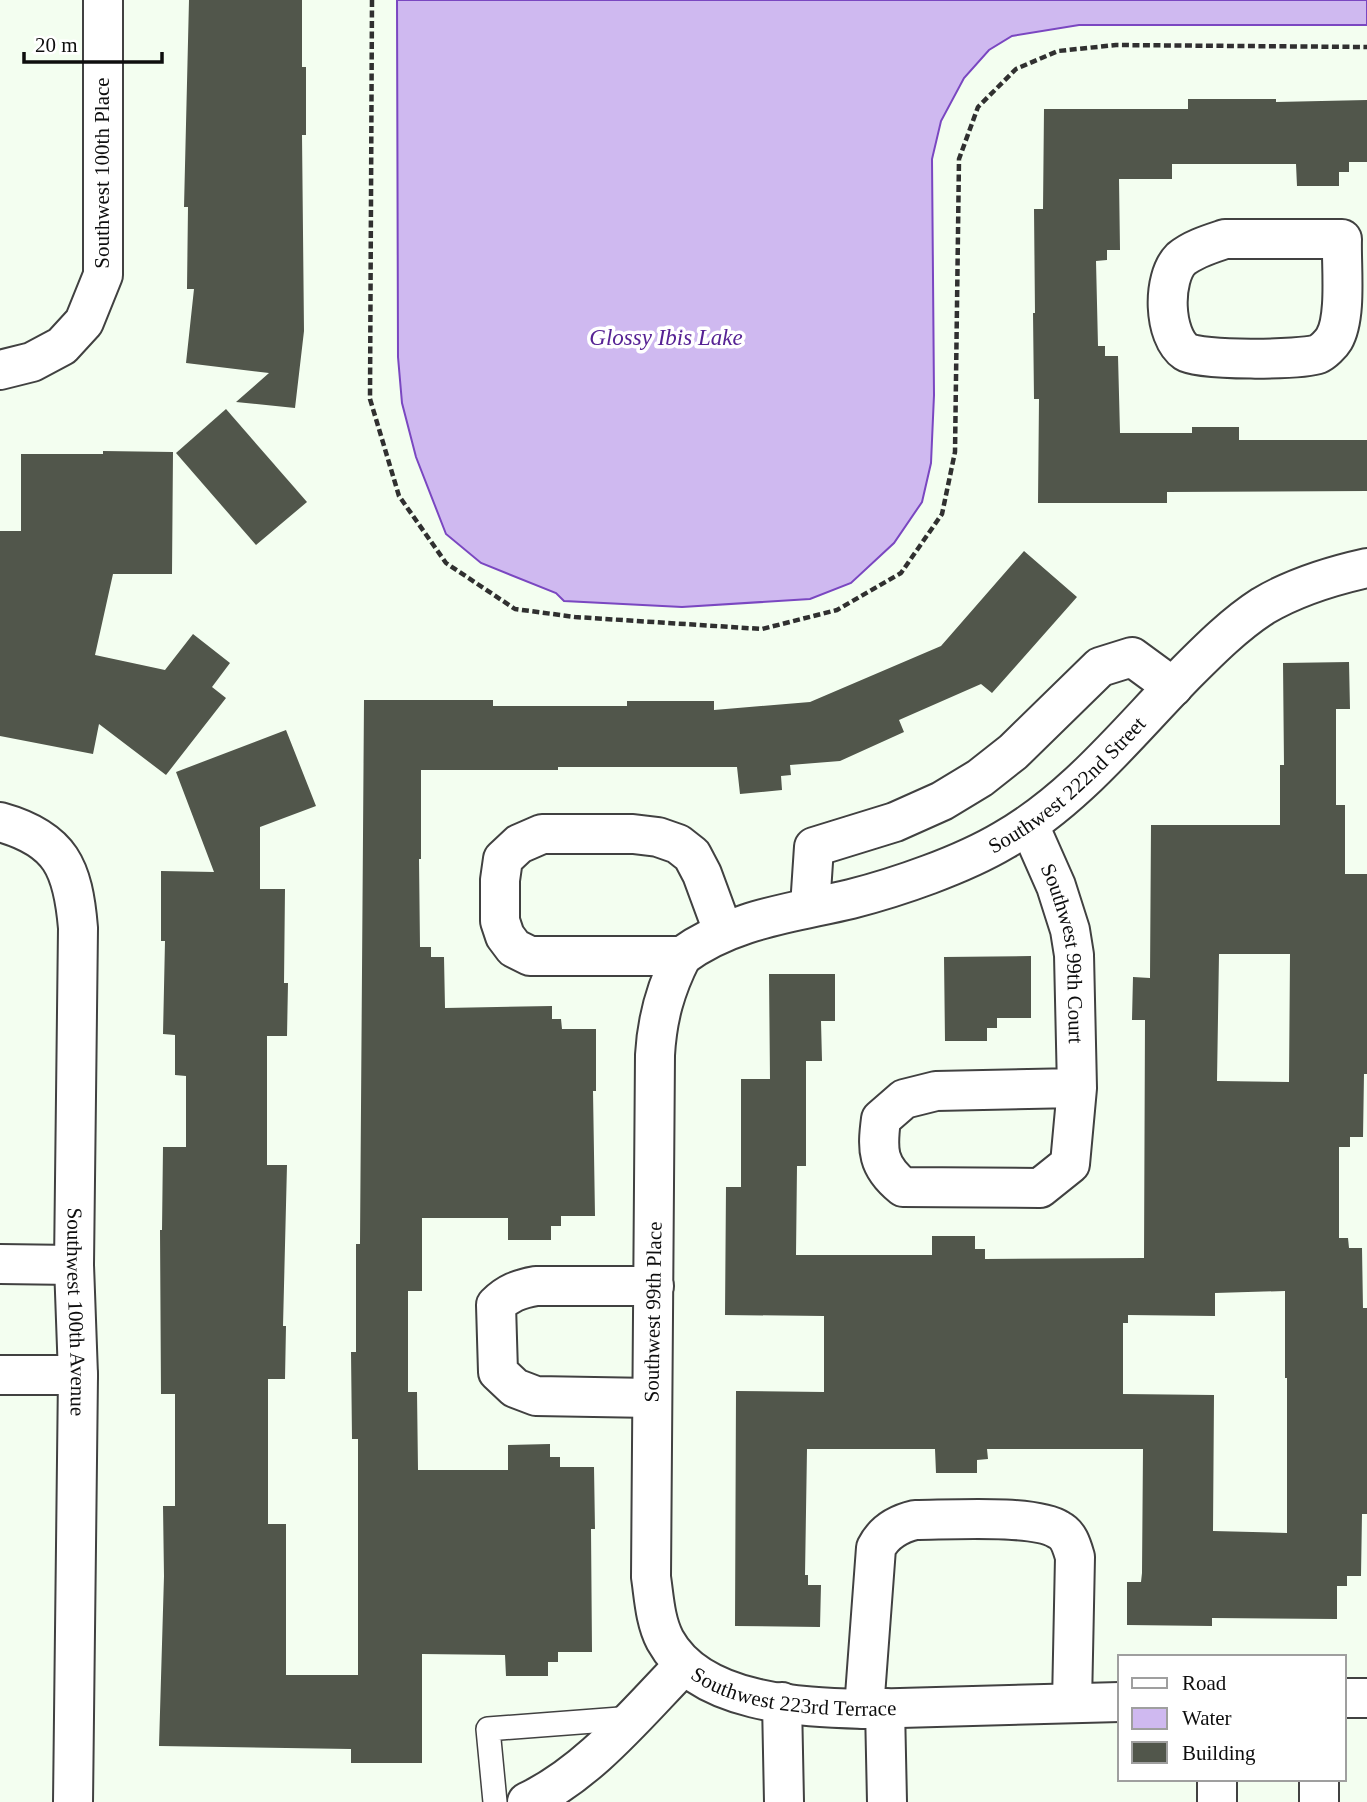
<svg xmlns="http://www.w3.org/2000/svg" width="1367" height="1802" font-family="Georgia,serif">
  <style>
    .water { fill: #cfb9f0; stroke: #7a47c1; stroke-width: 2 }
    .building { fill: #51564b; fill-rule: evenodd }
    .lines { fill: none; stroke-linecap: round; stroke-linejoin: round }
    .service-casing { stroke: #414141; stroke-width: 26 }
    .minor-casing { stroke: #414141; stroke-width: 42 }
    .path { stroke: #303030; stroke-width: 4.5; stroke-dasharray: 7 3.5; stroke-linecap: butt }
    .service { stroke: #fff; stroke-width: 23 }
    .minor { stroke: #fff; stroke-width: 38 }
    .labels { text-anchor: middle; stroke-width: 7; stroke-linejoin: round; paint-order: stroke }
    .street-label { font-size: 21px; fill: #0e0e0e; stroke: #fff }
    .water-label { font-size: 23px; font-style: italic; fill: #562294; stroke: #fff }
  </style>
  <rect width="100%" height="100%" fill="#f3fef0"/>
  <polygon class="water" points="397,0 1367,0 1367,25 1079,25 1012,36 989,50 964,78 941,121 932,159 934,395 931,463 922,502 894,543 851,583 810,599 682,607 564,601 556,593 481,563 446,534 416,457 402,403 398,357"/>
  <g class="building">
    <polygon points="189,0 302,0 302,67 306,67 306,135 302,135 304,331 295,408 236,402 269,373 186,363 194,289 187,289 188,207 184,207"/>
    <polygon points="1188,99 1276,99 1276,102 1367,100 1367,162 1349,162 1349,172 1339,172 1339,186 1297,186 1296,164 1172,164 1172,179 1119,179 1120,250 1107,250 1107,260 1096,261 1098,346 1105,346 1105,356 1118,356 1120,433 1192,433 1192,427 1239,427 1239,440 1367,440 1367,491 1167,492 1167,503 1038,503 1039,399 1034,399 1033,313 1035,313 1034,209 1043,209 1044,109 1188,109"/>
    <polygon points="226,409 307,502 256,545 176,453"/>
    <polygon points="103,451 173,452 172,574 113,574 95,655 165,670 193,634 230,663 212,687 226,698 166,775 99,724 93,754 0,736 0,531 21,531 21,454 103,454"/>
    <polygon points="1024,551 1077,597 992,693 981,684 899,720 904,732 840,761 790,765 791,775 781,776 782,790 740,794 737,767 558,767 558,770 421,770 421,859 419,859 420,947 431,947 431,957 444,957 445,1008 552,1006 552,1019 561,1019 562,1029 596,1029 596,1091 593,1091 595,1216 561,1216 561,1226 551,1226 551,1240 508,1240 508,1218 422,1218 422,1291 408,1291 408,1392 417,1392 418,1470 508,1470 508,1445 550,1444 550,1457 560,1457 560,1467 594,1467 595,1529 591,1529 592,1652 558,1652 558,1662 548,1662 548,1676 506,1676 505,1655 422,1654 422,1763 351,1763 351,1749 159,1746 164,1576 163,1506 175,1506 175,1394 161,1394 160,1230 162,1230 163,1147 186,1147 186,1076 175,1075 175,1035 163,1034 165,941 161,941 161,871 214,872 176,772 286,730 316,806 260,827 260,889 285,889 284,983 288,983 287,1036 267,1036 267,1165 287,1165 283,1326 286,1326 285,1379 268,1379 268,1524 286,1524 286,1675 358,1675 358,1439 352,1439 351,1352 356,1352 356,1244 360,1244 364,700 493,700 493,706 627,706 627,701 714,701 714,710 810,702 941,646"/>
    <path d="M1349 662 1350 709H1336V805H1345V874H1367V1074H1364L1363 1137H1350V1147H1339V1238H1348L1349 1248H1362L1363 1308H1367V1514H1362L1361 1576H1347V1586H1337V1619L1212 1618V1626L1127 1625V1582H1141L1142 1573 1143 1449H987L988 1459 977 1460V1473H936L935 1449H807L805 1575H808V1585H821L820 1627 735 1626 736 1391 824 1392V1316L725 1315 726 1187H741V1079H770L769 974H835V1021H821L822 1061H806V1166H797L796 1255H932V1236H975V1249H985V1259L1144 1258 1145 1020H1132L1133 977 1150 978 1151 825H1280V765H1284L1283 663ZM1219 954H1290L1289 1082 1217 1081ZM1285 1291V1378H1287V1533L1213 1531 1214 1395 1123 1394V1323H1128V1315L1215 1316V1293Z"/>
    <polygon points="1031,956 1031,1018 997,1018 997,1028 987,1028 987,1041 945,1041 944,957"/>
  </g>
  <g class="lines">
    <defs>
      <polyline id="service" points="495,1802 488,1729 633,1718"/>
      <g id="minor">
        <path d="M1225 239H1342C1341 265 1347 317 1334 339 1331 344 1323 352 1318 354 1302 360 1199 361 1186 352 1163 336 1162 278 1181 259 1193 249 1210 244 1225 239Z"/>
        <polyline points="0,370 32,362 62,346 84,322 103,275 103,0"/>
        <path id="s1" d="M0 822C61 839 73 868 78 928L74 1265 78 1375 73 1802"/>
        <path id="s2" d="M1029 825 1056 886 1070 930 1074 955 1077 1088 1070 1164 1040 1188 903 1187C877 1166 877 1150 881 1119L904 1099 936 1091 1077 1088"/>
        <polyline points="810,907 814,847 895,822 942,801 980,778 1013,752 1100,667 1132,657 1173,687"/>
        <path id="s3" d="M723 931 702 874 692 855 678 844 658 837 633 834H542L519 844 503 859 500 880V921L505 936 514 948 530 956H682C732 919 792 913 851 899 898 887 962 865 1004 840 1076 799 1129 731 1187 672 1210 649 1235 624 1263 606 1295 587 1331 576 1367 568"/>
        <path id="s4" d="M682 956C665 989 657 1019 655 1055L651 1577C654 1597 655 1621 665 1640 700 1704 800 1707 864 1709L1120 1702"/>
        <polyline points="0,1264 74,1265"/>
        <polyline points="0,1375 78,1375"/>
        <path d="M652 1398 536 1396 515 1388 498 1372 496 1305C508 1293 519 1289 536 1286H654"/>
        <polyline points="1344,1698 1367,1698"/>
        <polyline points="782,1702 784,1802"/>
        <polyline points="885,1708 887,1802"/>
        <path d="M864 1709 876 1548C884 1532 898 1524 915 1520 948 1520 1034 1514 1059 1530 1069 1535 1072 1547 1075 1557L1072 1703"/>
        <polyline points="1217,1779 1217,1802"/>
        <polyline points="1319,1779 1319,1802"/>
        <path d="M527 1802C589 1773 637 1713 684 1665"/>
      </g>
    </defs>
    <use href="#service" class="service-casing"/>
    <use href="#minor" class="minor-casing"/>
    <polyline class="path" points="372,0 370,399 399,496 446,563 515,609 575,617 762,629 837,610 901,573 942,514 955,452 959,159 978,107 1016,69 1058,51 1116,45 1367,47"/>
    <use href="#service" class="service"/>
    <use href="#minor" class="minor"/>
  </g>
  <g class="labels">
    <g class="street-label">
      <text transform="translate(102 173) rotate(-90)" y="7">Southwest 100th Place</text>
      <text dy="7" stroke="none"><textPath href="#s3" startOffset="975">Southwest 222nd Street</textPath></text>
      <text dy="7" stroke="none"><textPath href="#s2" startOffset="135">Southwest 99th Court</textPath></text>
      <text transform="translate(653 1312) rotate(-89)" y="7">Southwest 99th Place</text>
      <text dy="7" stroke="none"><textPath href="#s1" startOffset="528">Southwest 100th Avenue</textPath></text>
      <text dy="7" stroke="none"><textPath href="#s4" startOffset="838">Southwest 223rd Terrace</textPath></text>
    </g>
    <g class="water-label">
      <text x="666" y="345">Glossy Ibis Lake</text>
    </g>
  </g>
  <rect x="1118" y="1655" width="228" height="126" fill="#ffffff" stroke="#9f9f9f" stroke-width="2"/>
  <rect x="1132" y="1678" width="35" height="10" fill="#ffffff" stroke="#9f9f9f" stroke-width="2"/>
  <text x="1182" y="1690" font-size="21" fill="#0e0e0e">Road</text>
  <rect x="1132" y="1708" width="35" height="21" fill="#cfb9f0" stroke="#9f9f9f" stroke-width="2"/>
  <text x="1182" y="1725" font-size="21" fill="#0e0e0e">Water</text>
  <rect x="1132" y="1742" width="35" height="21" fill="#51564b" stroke="#9f9f9f" stroke-width="2"/>
  <text x="1182" y="1760" font-size="21" fill="#0e0e0e">Building</text>
  <path d="M24 52v10h138v-10" fill="none" stroke="#0e0e0e" stroke-width="3.5"/>
  <text x="35" y="52" font-size="21" fill="#0e0e0e" stroke="#ffffff" stroke-width="5" paint-order="stroke">20 m</text>
</svg>
